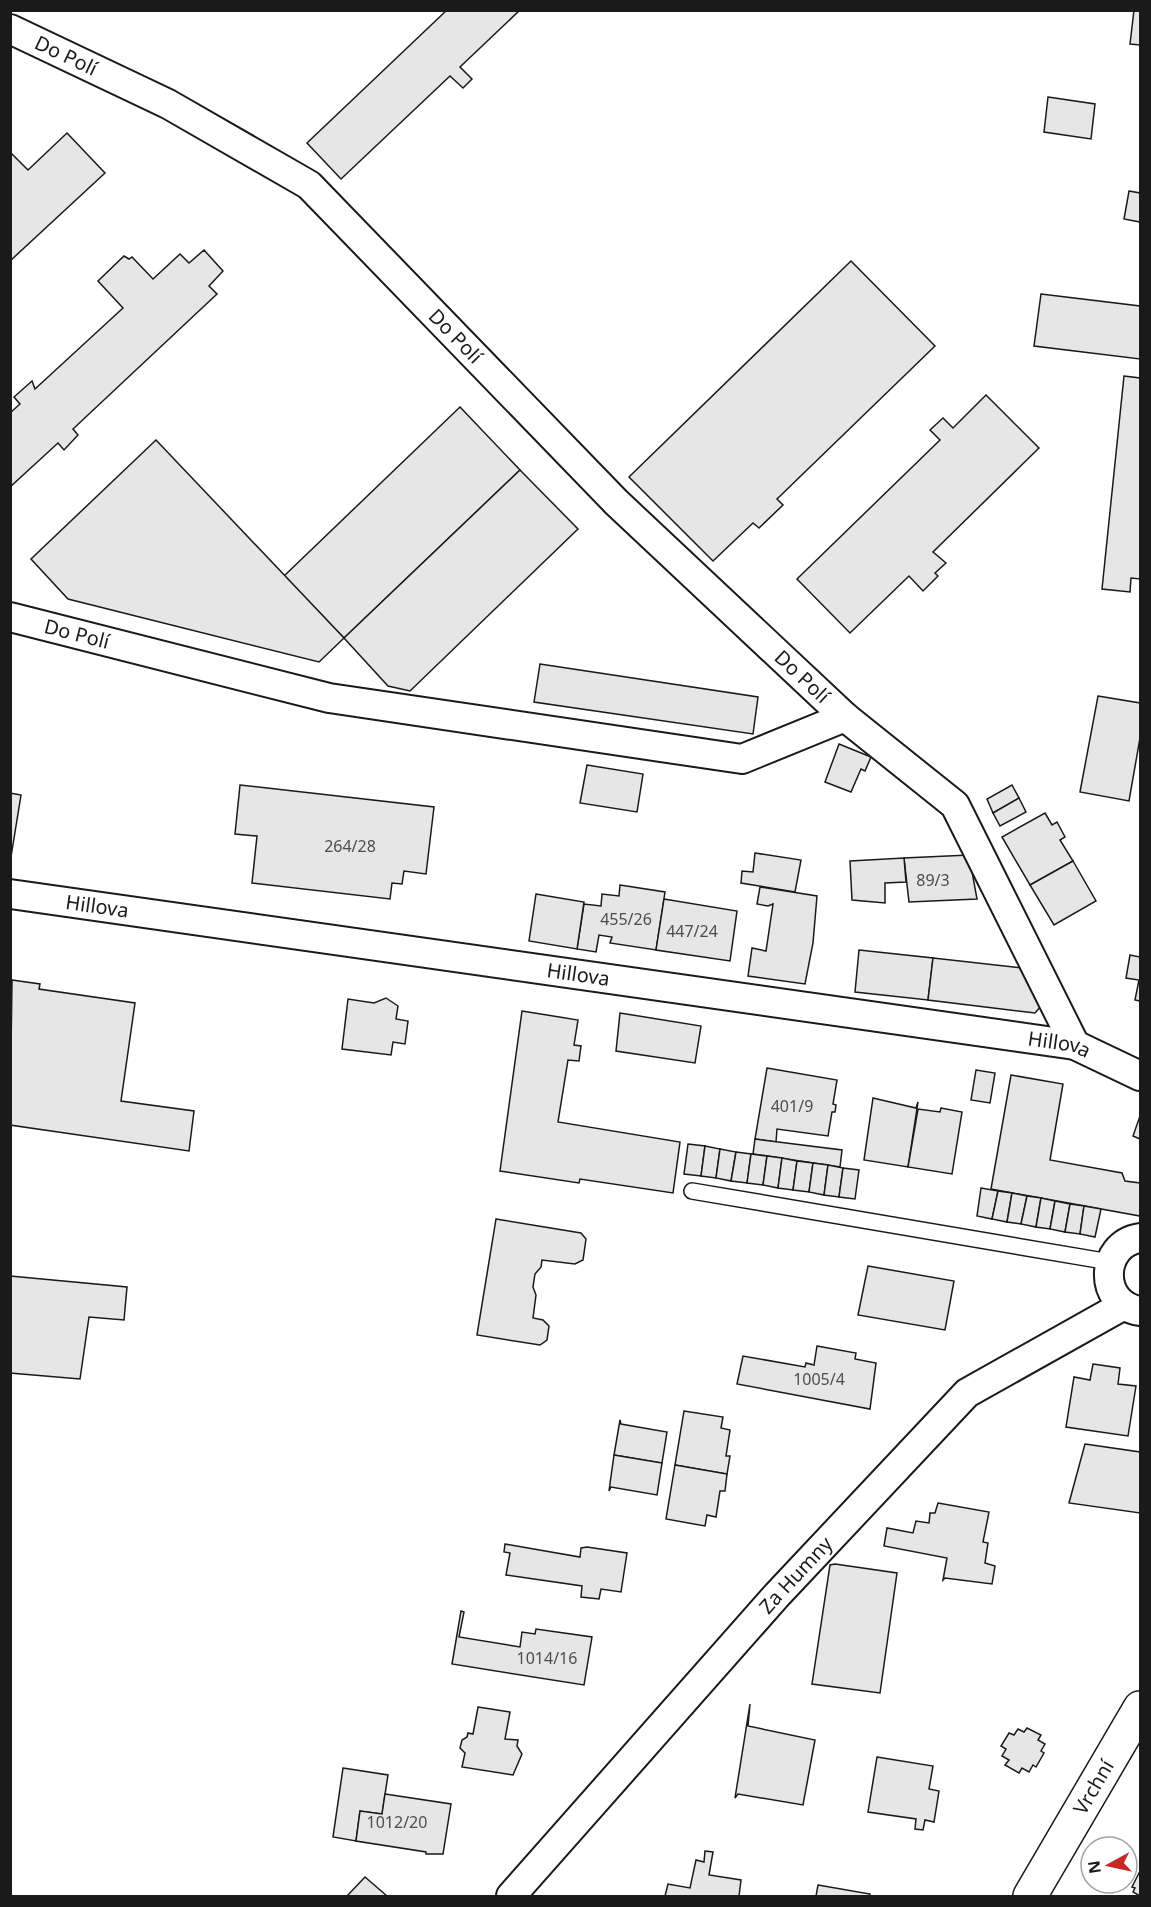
<svg xmlns="http://www.w3.org/2000/svg" width="1151" height="1907" font-family="'Noto Sans',sans-serif">
  <style>
    .building { fill: #e6e6e6; stroke: #1a1a1a; stroke-width: 1.5 }
    .lines { fill: none; stroke-linecap: round; stroke-linejoin: round }
    .lane-casing { stroke: #1a1a1a; stroke-width: 18 }
    .street-casing { stroke: #1a1a1a; stroke-width: 32 }
    .secondary-casing { stroke: #1a1a1a; stroke-width: 36 }
    .lane { stroke: #fff; stroke-width: 15 }
    .street { stroke: #fff; stroke-width: 28 }
    .secondary { stroke: #fff; stroke-width: 33 }
    .labels { text-anchor: middle; stroke-width: 4.5; stroke-linejoin: round; paint-order: stroke }
    .number-label { font-size: 16px; fill: #4d4d4d }
    .street-label { font-size: 20px; fill: #1a1a1a; stroke: #fff }
  </style>
  <rect width="100%" height="100%" fill="#fff"/>
  <g class="building">
    <polygon points="447,10 520,10 460,67 472,79 463,88 450,76 341,179 307,143"/>
    <polygon points="1134,10 1140,10 1140,45 1130,44"/>
    <polygon points="1048,97 1095,104 1091,139 1044,132"/>
    <polygon points="67,133 105,173 10,261 10,152 28,170"/>
    <polygon points="1129,191 1140,193 1140,222 1124,219"/>
    <polygon points="204,250 223,271 209,286 217,294 73,429 78,435 64,450 58,443 10,487 10,413 20,404 14,397 32,381 35,389 123,308 98,281 124,256 129,259 132,257 153,279 180,254 189,263"/>
    <polygon points="851,261 935,346 777,499 783,505 759,528 753,523 713,561 629,477"/>
    <polygon points="1041,294 1140,306 1140,359 1034,346"/>
    <polygon points="1124,376 1140,378 1140,579 1131,578 1130,592 1102,589"/>
    <polygon points="986,395 1039,448 933,552 946,563 935,573 938,576 923,591 909,576 850,633 797,579 940,440 930,430 943,418 953,428"/>
    <polygon points="460,407 520,470 344,638 284,576"/>
    <polygon points="156,440 344,638 319,662 68,599 31,559"/>
    <polygon points="520,470 578,529 410,691 388,686 344,638"/>
    <polygon points="540,664 758,697 753,734 534,702"/>
    <polygon points="1098,696 1140,703 1140,738 1129,801 1080,792"/>
    <polygon points="839,744 871,757 865,771 861,769 851,792 825,782"/>
    <polygon points="587,765 643,774 637,812 580,803"/>
    <polygon points="240,785 434,807 426,874 404,871 402,884 392,883 390,899 252,883 257,836 235,834"/>
    <polygon points="1012,785 1019,798 993,813 987,799"/>
    <polygon points="10,793 21,795 10,863"/>
    <polygon points="1019,798 1026,812 1000,826 993,813"/>
    <polygon points="1045,813 1052,825 1057,822 1065,837 1060,840 1073,861 1030,885 1002,837"/>
    <polygon points="755,853 801,860 795,892 741,883 742,871 753,872"/>
    <polygon points="969,855 977,899 909,902 904,858"/>
    <polygon points="904,858 906,882 885,883 885,903 852,900 850,861"/>
    <polygon points="1073,861 1096,901 1054,925 1030,885"/>
    <polygon points="620,885 665,892 656,950 610,943 612,937 599,935 596,952 577,949 584,904 601,906 602,894 619,896"/>
    <polygon points="760,887 817,896 813,943 805,984 748,976 752,948 766,951 773,904 768,906 757,904"/>
    <polygon points="536,894 584,902 577,949 529,941"/>
    <polygon points="664,899 737,911 730,961 656,950"/>
    <polygon points="859,950 933,958 928,1000 855,992"/>
    <polygon points="1130,955 1140,957 1140,1001 1135,1000 1139,980 1126,978"/>
    <polygon points="933,958 1023,968 1042,1005 1035,1013 928,1000"/>
    <polygon points="12,980 40,984 39,989 135,1003 121,1101 194,1111 189,1151 10,1125"/>
    <polygon points="386,998 398,1006 396,1019 408,1021 405,1044 393,1042 391,1055 342,1049 348,999 374,1003"/>
    <polygon points="522,1011 578,1020 574,1045 581,1046 579,1061 568,1060 558,1122 680,1142 673,1193 580,1179 579,1183 500,1171"/>
    <polygon points="620,1013 701,1026 695,1063 616,1051"/>
    <polygon points="767,1068 837,1080 833,1104 836,1105 835,1112 832,1112 828,1136 777,1129 776,1142 755,1139"/>
    <polygon points="976,1070 995,1073 990,1103 971,1100"/>
    <polygon points="1011,1075 1063,1084 1050,1160 1122,1173 1125,1181 1140,1183 1140,1216 991,1189"/>
    <polygon points="873,1098 916,1108 918,1102 908,1167 864,1160"/>
    <polygon points="941,1108 962,1112 952,1174 908,1167 918,1109 940,1112"/>
    <polygon points="1140,1116 1140,1139 1133,1136"/>
    <polygon points="755,1139 842,1150 840,1167 753,1154"/>
    <polygon points="688,1144 705,1146 701,1176 684,1174"/>
    <polygon points="705,1146 720,1149 716,1178 701,1176"/>
    <polygon points="720,1149 736,1152 731,1181 716,1178"/>
    <polygon points="736,1152 751,1154 747,1183 731,1181"/>
    <polygon points="751,1154 767,1156 763,1185 747,1183"/>
    <polygon points="767,1156 782,1158 778,1188 763,1185"/>
    <polygon points="782,1158 797,1161 793,1190 778,1188"/>
    <polygon points="797,1161 813,1163 809,1192 793,1190"/>
    <polygon points="813,1163 828,1165 824,1195 809,1192"/>
    <polygon points="828,1165 843,1168 839,1197 824,1195"/>
    <polygon points="843,1168 859,1170 855,1199 839,1197"/>
    <polygon points="981,1188 998,1191 992,1219 977,1216"/>
    <polygon points="998,1191 1012,1193 1007,1222 992,1219"/>
    <polygon points="1012,1193 1027,1196 1021,1224 1007,1222"/>
    <polygon points="1027,1196 1041,1198 1036,1227 1021,1224"/>
    <polygon points="1041,1198 1055,1201 1050,1229 1036,1227"/>
    <polygon points="1055,1201 1070,1204 1065,1232 1050,1229"/>
    <polygon points="1070,1204 1084,1206 1080,1234 1065,1232"/>
    <polygon points="1084,1206 1101,1209 1095,1237 1080,1234"/>
    <polygon points="496,1219 581,1233 586,1239 583,1260 575,1264 542,1260 541,1267 535,1274 533,1287 536,1295 533,1318 543,1320 549,1326 547,1340 540,1345 477,1335"/>
    <polygon points="868,1266 954,1281 945,1330 858,1315"/>
    <polygon points="10,1276 127,1287 124,1320 89,1317 80,1379 10,1373"/>
    <polygon points="817,1346 856,1353 855,1359 876,1363 870,1409 737,1384 743,1356 805,1367 806,1363 814,1365"/>
    <polygon points="1093,1364 1120,1368 1118,1384 1136,1386 1128,1436 1066,1427 1074,1377 1090,1380"/>
    <polygon points="684,1411 723,1417 721,1428 730,1430 726,1456 730,1456 727,1474 675,1465"/>
    <polygon points="620,1420 621,1424 667,1432 662,1463 614,1455"/>
    <polygon points="1085,1444 1140,1452 1140,1513 1069,1503"/>
    <polygon points="614,1455 662,1463 657,1495 611,1487 609,1491"/>
    <polygon points="675,1465 727,1474 725,1491 720,1491 716,1517 707,1515 705,1526 666,1519"/>
    <polygon points="938,1503 989,1512 983,1542 988,1543 985,1563 995,1566 992,1584 945,1578 943,1580 947,1558 884,1546 887,1528 913,1533 916,1521 929,1523 930,1513 935,1513"/>
    <polygon points="505,1544 580,1557 581,1548 587,1547 627,1553 621,1592 601,1589 599,1599 581,1597 582,1586 506,1575 510,1553 504,1552"/>
    <polygon points="835,1564 897,1573 880,1693 812,1684 830,1565"/>
    <polygon points="461,1611 464,1612 459,1637 520,1647 522,1632 535,1634 536,1629 592,1637 584,1685 452,1664"/>
    <polygon points="750,1704 748,1726 815,1740 803,1805 738,1794 735,1798"/>
    <polygon points="478,1707 510,1712 505,1739 518,1740 517,1746 522,1754 513,1775 462,1767 465,1753 460,1748 462,1740 467,1737 468,1733 473,1734"/>
    <polygon points="1027,1728 1041,1735 1038,1740 1045,1744 1041,1751 1044,1753 1036,1767 1033,1765 1029,1772 1022,1768 1019,1773 1005,1765 1009,1760 1002,1756 1006,1749 1001,1746 1009,1733 1014,1735 1018,1729 1024,1732"/>
    <polygon points="877,1757 933,1766 929,1789 939,1791 934,1822 925,1820 923,1830 915,1829 916,1819 868,1812"/>
    <polygon points="343,1768 388,1775 382,1814 360,1811 356,1841 333,1837"/>
    <polygon points="385,1794 451,1804 443,1854 426,1854 426,1852 356,1841 360,1811 382,1814"/>
    <polygon points="705,1851 713,1852 709,1875 741,1880 739,1896 665,1896 668,1884 690,1888 696,1860 704,1862"/>
    <polygon points="1140,1871 1140,1896 1133,1892 1135,1888 1132,1887"/>
    <polygon points="365,1877 387,1896 347,1896"/>
    <polygon points="818,1885 870,1894 869,1896 816,1896"/>
  </g>
  <g class="lines">
    <defs>
      <polyline id="lane" points="692,1191 1110,1262"/>
      <g id="street">
        <path id="s1" d="M10 29 168 104 309 185 616 502 845 717 955 805 1075 1045"/>
        <path id="s2" d="M10 617 329 698 742 759 845 717"/>
        <path id="s3" d="M10 894 1075 1045 1140 1076"/>
        <path d="M1140 1238C1099 1244 1098 1305 1140 1311"/>
        <path id="s4" d="M511 1896 777 1595 967 1393 1124 1305"/>
      </g>
      <g id="secondary">
        <path id="s5" d="M1030 1896 1140 1708"/>
      </g>
    </defs>
    <use href="#lane" class="lane-casing"/>
    <use href="#street" class="street-casing"/>
    <use href="#secondary" class="secondary-casing"/>
    <use href="#lane" class="lane"/>
    <use href="#street" class="street"/>
    <use href="#secondary" class="secondary"/>
  </g>
  <g class="labels">
    <g class="number-label">
      <text x="350" y="852">264/28</text>
      <text x="933" y="886">89/3</text>
      <text x="626" y="925">455/26</text>
      <text x="692" y="937">447/24</text>
      <text x="792" y="1112">401/9</text>
      <text x="819" y="1385">1005/4</text>
      <text x="547" y="1664">1014/16</text>
      <text x="397" y="1828">1012/20</text>
    </g>
    <g class="street-label">
      <text dy="7" stroke="none"><textPath href="#s1" startOffset="62">Do Polí</textPath></text>
      <text dy="7" stroke="none"><textPath href="#s1" startOffset="548">Do Polí</textPath></text>
      <text dy="7" stroke="none"><textPath href="#s2" startOffset="69">Do Polí</textPath></text>
      <text dy="7" stroke="none"><textPath href="#s1" startOffset="1034">Do Polí</textPath></text>
      <text dy="7" stroke="none"><textPath href="#s3" startOffset="88">Hillova</textPath></text>
      <text dy="7" stroke="none"><textPath href="#s3" startOffset="574">Hillova</textPath></text>
      <text dy="7" stroke="none"><textPath href="#s3" startOffset="1060">Hillova</textPath></text>
      <text dy="7" stroke="none"><textPath href="#s4" startOffset="429">Za Humny</textPath></text>
      <text dy="7" stroke="none"><textPath href="#s5" startOffset="126">Vrchní</textPath></text>
    </g>
  </g>
  <rect width="1151" height="1907" fill="none" stroke="#1a1a1a" stroke-width="24"/>
  <g transform="translate(1109 1865) rotate(262)"><circle r="28" fill="#ffffff" stroke="#a3a3a3" stroke-width="1.5"/>
  <path d="M0-4.5L10 22L0 15L-10 22Z" fill="#c62828"/>
  <text y="-9" font-size="16" font-weight="bold" text-anchor="middle" fill="#1a1a1a">N</text>
  </g>
</svg>
